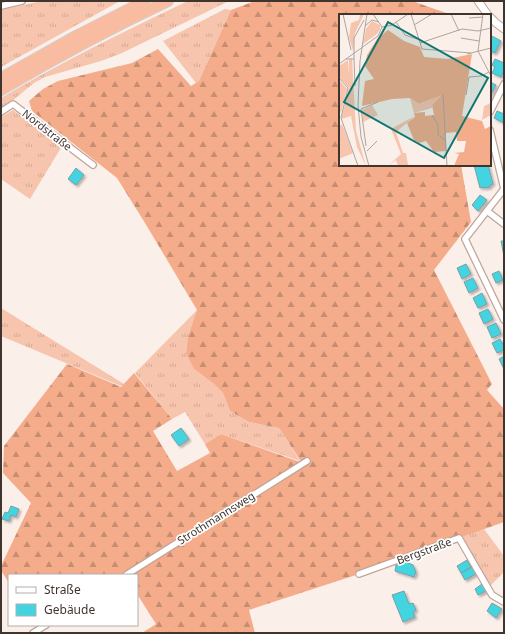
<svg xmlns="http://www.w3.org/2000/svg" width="505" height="634" font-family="'Noto Sans',sans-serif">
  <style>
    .grass { fill: url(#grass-tufts) }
    .forest { fill: url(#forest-firs) }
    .building { fill: #42d5e1; stroke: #7c9ea2; filter: url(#shadow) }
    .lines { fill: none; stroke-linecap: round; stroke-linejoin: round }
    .minor-casing { stroke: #c1a598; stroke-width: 8 }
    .tertiary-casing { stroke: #c1a598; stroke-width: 9 }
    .motorway-casing { stroke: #d1cecd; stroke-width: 12 }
    .minor { stroke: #fff; stroke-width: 5.5 }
    .tertiary { stroke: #fff; stroke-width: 7 }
    .motorway { stroke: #fabca1; stroke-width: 10 }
    .labels { text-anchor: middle; stroke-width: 3.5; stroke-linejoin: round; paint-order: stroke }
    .street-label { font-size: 11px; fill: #40342f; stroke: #fff }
    .inset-road { fill: none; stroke: #b0a49f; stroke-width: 1 }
    .view { fill: #0f766e; fill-opacity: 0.15; stroke: #0f766e; stroke-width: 2 }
    .inset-edge { fill: none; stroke: #40342f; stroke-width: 2 }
  </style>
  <defs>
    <pattern id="grass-tufts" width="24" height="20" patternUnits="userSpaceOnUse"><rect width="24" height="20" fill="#f7c4ad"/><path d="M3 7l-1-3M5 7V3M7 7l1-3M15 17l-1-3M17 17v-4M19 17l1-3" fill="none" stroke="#d5a995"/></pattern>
    <pattern id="forest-firs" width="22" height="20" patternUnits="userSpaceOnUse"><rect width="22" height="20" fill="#f4ac8b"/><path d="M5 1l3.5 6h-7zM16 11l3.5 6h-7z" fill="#c78d72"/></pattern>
    <filter id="shadow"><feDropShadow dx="2" dy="2" stdDeviation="1" flood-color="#0004"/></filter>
  </defs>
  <rect width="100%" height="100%" fill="#fbefea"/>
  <g class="grass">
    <polygon points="42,1 120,1 1,67 1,10"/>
    <path d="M188 1H229L122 53 101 61 45 77 34 83 12 101 1 108V98C61 62 125 31 188 1Z"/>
    <polygon points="225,9 231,10 199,81 196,83 163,41"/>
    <polygon points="13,110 62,146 30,199 1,179 1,117"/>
    <polygon points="1,308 124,384 121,386 1,336"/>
    <polygon points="197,310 188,336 186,354 194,369 214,384 223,393 230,411 249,422 279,428 300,461 221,434 205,444 185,412 172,419 135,373"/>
    <polygon points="484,529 504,556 504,572 490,586 459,538"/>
  </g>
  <g class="forest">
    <polygon points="255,1 412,1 452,15 340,15 340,165 461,165 471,222 434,270 492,384 487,390 504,409 504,522 359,574 249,610 255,633 142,633 156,624 137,594 137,575 131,575 304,466 279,428 249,422 230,411 223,393 214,384 194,369 186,354 188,336 197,310 145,223 117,178 32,111 29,101 43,89 58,81 132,63 158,49 191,86 199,81 231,10"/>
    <polygon points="67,364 121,387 134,373 172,419 153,431 177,471 210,453 205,444 221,434 300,462 120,575 9,575 9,583 2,572 1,566 31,503 3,473 4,446"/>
  </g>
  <g class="building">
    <polygon points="492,36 501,41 495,53 490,51 490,41"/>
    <polygon points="495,59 504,63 504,71 501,77 492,73 495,67 492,65"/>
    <polygon points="490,82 496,85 490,96"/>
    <polygon points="497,111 504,114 504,123 494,118"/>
    <polygon points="474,165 488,165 493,184 490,185 490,187 484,188 483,187 480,188"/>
    <polygon points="76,168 84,175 76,185 68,179"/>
    <polygon points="480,195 487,200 478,211 472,205"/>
    <polygon points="501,241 504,241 504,256"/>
    <polygon points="466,264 471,274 462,279 457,268"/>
    <polygon points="499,271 503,280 496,283 492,274"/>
    <polygon points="473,278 478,288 469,293 464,282"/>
    <polygon points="482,293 487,304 478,308 473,298"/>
    <polygon points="488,309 493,319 484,324 479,313"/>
    <polygon points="496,323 501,334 492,338 487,327"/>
    <polygon points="500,339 504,346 504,350 497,353 492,343"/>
    <polygon points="504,356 504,369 499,359"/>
    <polygon points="181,428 189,439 179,446 171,435"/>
    <polygon points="11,506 19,509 16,517 11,515 9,521 2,519 5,512 8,513"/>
    <polygon points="467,560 471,567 461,573 457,566"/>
    <polygon points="406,562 413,565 416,572 414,577 395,571 396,565"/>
    <polygon points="472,567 476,574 465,580 461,573"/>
    <polygon points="482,584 486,591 478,595 475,589"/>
    <polygon points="404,591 409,604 413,603 416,610 413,612 415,617 403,622 392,595"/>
    <polygon points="492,603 502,609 496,618 487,611"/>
  </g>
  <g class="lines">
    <defs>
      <g id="minor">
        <polyline points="1,6 22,1"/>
        <polyline points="1,112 13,104 93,165"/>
        <polyline points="490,112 504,84"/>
        <polyline points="490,130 504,189"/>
        <polyline points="504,189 465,239 504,320"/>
        <polyline points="487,211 504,224"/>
        <polyline points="359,574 459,538 492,595 504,602"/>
        <polyline points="126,575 307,461"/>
        <polyline points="33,633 46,625"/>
      </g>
      <g id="tertiary">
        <polyline points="478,1 488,15"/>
        <polyline points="490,17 496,23 504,29"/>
      </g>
      <g id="motorway">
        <polyline points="1,78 74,37 145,1"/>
        <path d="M1 90C55 58 111 28 168 1"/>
      </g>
    </defs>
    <use href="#minor" class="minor-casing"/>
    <use href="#tertiary" class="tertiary-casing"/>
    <use href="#motorway" class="motorway-casing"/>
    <use href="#minor" class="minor"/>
    <use href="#tertiary" class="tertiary"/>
    <use href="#motorway" class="motorway"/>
  </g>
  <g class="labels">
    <g class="street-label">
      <text transform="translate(47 130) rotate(38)" y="4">Nordstraße</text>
      <text transform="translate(216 518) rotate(-32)" y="4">Strothmannsweg</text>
      <text transform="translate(424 551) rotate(-20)" y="4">Bergstraße</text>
    </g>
  </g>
  <g transform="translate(339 14)">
    <rect width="152" height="152" fill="#fbefea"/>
    <path d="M21 0H25L16 19 14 37 10 23 12 9 20 6ZM33 7 41 11V15L38 20 24 30 27 15ZM13 44 17 117 27 152 18 133 12 102 3 105V102L10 74 0 63V52L9 46V62L10 46ZM0 66 8 75 2 99 0 93ZM97 81H104L93 91V94L75 99 71 84 80 90 93 85ZM152 89V101L143 106 145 92ZM33 91 39 101 24 108 23 96ZM76 102 57 118 64 139H67L69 151 59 152 57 146 49 152 62 140 52 115ZM3 110 14 139 0 145V113Z" fill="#f7c4ad"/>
    <path d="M49 16 65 27 81 33 85 43 109 45 133 40 123 102 143 107 146 115 152 112V152H115L120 140 115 139 125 138 127 127H118L117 118 107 119V137L95 138 87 127 80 129 75 126 68 109 76 103 75 99 86 98V102L95 101 93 91 103 81 80 90 71 84 53 85 23 92 26 67 35 65 26 52 28 41 38 25Z" fill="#f4ac8b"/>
    <path class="inset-road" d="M4 0 12 36M28 0 21 47 19 91 22 123 30 152M34 0 43 13M72 0 83 35 132 39M112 0 120 17M144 0 139 37 152 62M130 4 144 3M57 8 66 21 78 25M75 11 93 0M26 12 33 6 40 8M43 13 53 11 69 0M122 24 140 27M81 29 123 15 139 17 152 14M128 40 152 34M7 45H15L16 72M15 45V24L25 6M0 50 39 22 43 13M0 64 9 74 2 104 19 152M104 80 108 152M127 81 130 63 142 62 150 58M93 101 99 111V121L106 126M27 132 22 95 39 88M28 137 38 127"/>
    <path class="view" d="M49 8 149 64 105 144 5 88Z"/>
    <rect width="152" height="152" class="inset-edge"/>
  </g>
  <rect width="505" height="634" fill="none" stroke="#40342f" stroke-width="4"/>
  <rect x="8" y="574" width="130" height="52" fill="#ffffff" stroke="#b3aeac"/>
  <rect x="16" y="587" width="20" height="6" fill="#ffffff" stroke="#b3aeac"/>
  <text x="44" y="594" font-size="12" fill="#40342f">Straße</text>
  <rect x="16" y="604" width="20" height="12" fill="#42d5e1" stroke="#b3aeac"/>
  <text x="44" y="614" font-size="12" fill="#40342f">Gebäude</text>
</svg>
